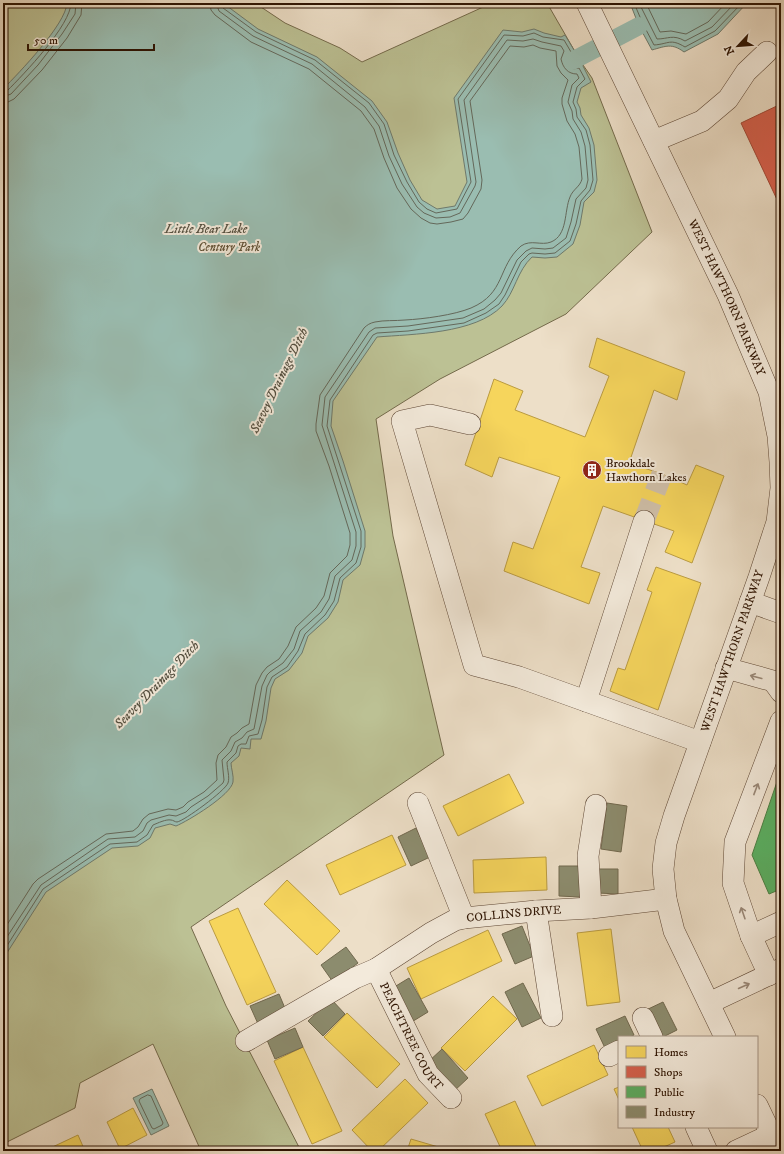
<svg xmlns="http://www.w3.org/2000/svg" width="784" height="1154" font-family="'IM FELL DW Pica',serif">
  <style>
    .green { fill: #bcc194; stroke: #746a4b }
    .water { fill: #9abdb1; stroke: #6e796b }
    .homes { fill: #f6d55c; stroke: #ba9b41 }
    .shops { fill: #d6604d; stroke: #a34936 }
    .public { fill: #5aae61; stroke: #4c8044 }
    .industry { fill: #8c8c6e; stroke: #70684e }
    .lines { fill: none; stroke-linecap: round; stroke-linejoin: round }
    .shore { stroke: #64685a; stroke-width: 1 }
    .canal { stroke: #9abdb1; stroke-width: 18 }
    .minor-tunnel { stroke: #d0c0aa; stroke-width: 21; stroke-dasharray: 21 10; stroke-linecap: butt }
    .minor-casing { stroke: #5d4634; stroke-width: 22 }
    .minor { stroke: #f3eadb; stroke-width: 21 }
    .oneway { stroke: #9a8979 }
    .labels { text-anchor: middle; stroke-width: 4; stroke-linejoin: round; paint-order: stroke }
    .park-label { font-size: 12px; font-style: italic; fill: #5f5035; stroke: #f3eadb }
    .street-label { font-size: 12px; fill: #2d1302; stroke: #f3eadb }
    .poi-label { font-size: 12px; fill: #2d1302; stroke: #f3eadb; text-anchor: start }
    .water-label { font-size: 13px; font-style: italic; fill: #534e3f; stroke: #f3eadb }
  </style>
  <rect width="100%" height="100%" fill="#eddfc8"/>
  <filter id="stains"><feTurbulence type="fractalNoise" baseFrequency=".005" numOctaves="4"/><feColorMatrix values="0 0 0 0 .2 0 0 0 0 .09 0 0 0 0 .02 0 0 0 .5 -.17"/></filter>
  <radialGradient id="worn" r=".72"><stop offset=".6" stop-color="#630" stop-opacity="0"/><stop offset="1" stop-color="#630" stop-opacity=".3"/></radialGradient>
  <polygon class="green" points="3,3 255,3 285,23 340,48 362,62 492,3 547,3 581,62 592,78 652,232 566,314 440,379 376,419 393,536 444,755 191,927 226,1006 301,1151 201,1151 153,1044 80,1083 75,1108 3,1144"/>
  <g class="water">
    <path d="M67 3H223L258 29 317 57 372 101 387 122 398 153 410 180 422 200 437 209 455 206 467 182 454 98 503 30 522 32 534 29 544 33 561 37 565 35 577 55 570 59 573 65 581 62 591 82 581 88 577 102 580 108 581 115 589 128 594 145 597 180 594 192 584 202 580 225 573 244 557 257 545 258 532 257C517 271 515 292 502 306 475 334 413 334 377 337L333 401 331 426 343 461 365 531V547L360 565 343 580 338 602 328 618 308 636 302 653 289 670 275 679 271 688 266 721 261 739H251L250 749 241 748 239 756 231 763C231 768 234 776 233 782 231 795 188 821 176 826L170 824 155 828 150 838 138 846 112 848 46 892 3 959V89C19 73 66 24 67 3Z"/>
    <path d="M630 3H747L718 34 684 52C672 43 666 46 652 50L639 26Z"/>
    <polygon points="152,1089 169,1126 151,1135 133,1098"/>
  </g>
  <g class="homes">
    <polygon points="597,338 685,372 677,400 654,390 629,463 662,474 687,485 696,465 724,476 692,563 665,552 674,531 603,506 581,567 600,573 589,604 504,571 513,542 533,549 560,477 499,457 492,477 465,465 494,379 523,391 515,410 585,437 609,376 589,367"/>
    <polygon points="656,567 701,583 658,710 610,691 618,668 625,670 652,592 647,590"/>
    <polygon points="509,774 524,803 458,836 443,806"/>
    <polygon points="392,835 406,865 340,895 326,865"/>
    <polygon points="546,857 547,890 474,893 473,860"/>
    <polygon points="287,880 340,931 317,955 264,904"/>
    <polygon points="238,908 276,992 247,1005 209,921"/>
    <polygon points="611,929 620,1002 587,1006 577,933"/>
    <polygon points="488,930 502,961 421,999 407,968"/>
    <polygon points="493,996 517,1019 465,1071 441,1048"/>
    <polygon points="347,1013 400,1064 377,1088 324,1037"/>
    <polygon points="781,1039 781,1048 777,1041"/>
    <polygon points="594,1045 608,1075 542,1106 527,1076"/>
    <polygon points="303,1047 342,1131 312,1144 274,1061"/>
    <polygon points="405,1079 428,1103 378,1151 372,1151 352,1130"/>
    <polygon points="619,1087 619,1100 614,1089"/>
    <polygon points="515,1101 538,1151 502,1151 485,1114"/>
    <polygon points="133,1108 147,1135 120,1149 107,1122"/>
    <polygon points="632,1127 668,1127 675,1142 655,1151 643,1151"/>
    <polygon points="78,1135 85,1151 44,1151"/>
    <polygon points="411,1139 452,1151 407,1151"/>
  </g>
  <polygon class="shops" points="781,104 781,208 741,123"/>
  <polygon class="public" points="781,770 781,889 769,894 752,855"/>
  <g class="industry">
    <polygon points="607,803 627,806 621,852 601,849"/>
    <polygon points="416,828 430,857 411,866 398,837"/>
    <polygon points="559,866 580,866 580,897 559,896"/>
    <polygon points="598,869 618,869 618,894 598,893"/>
    <polygon points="522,926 534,956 515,964 502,934"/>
    <polygon points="346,947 358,963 333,982 321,965"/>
    <polygon points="409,978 428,1012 410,1023 391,989"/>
    <polygon points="523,983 541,1018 522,1027 505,992"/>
    <polygon points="279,994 287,1013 259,1026 250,1006"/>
    <polygon points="331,999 345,1014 323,1036 308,1021"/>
    <polygon points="663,1002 677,1030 663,1037 657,1037 644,1011"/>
    <polygon points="625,1016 634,1035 630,1037 619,1037 619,1042 605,1048 596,1029"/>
    <polygon points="295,1028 303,1047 275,1059 267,1040"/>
    <polygon points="442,1049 468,1078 453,1092 427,1063"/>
  </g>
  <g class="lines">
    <g class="shore">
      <path d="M634 3 643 24 654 45C669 44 670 38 685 47L715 31 742 3"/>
      <path d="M639 3 657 39C668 39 673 34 685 41L712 27 735 3"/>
      <polyline points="646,3 660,32 671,31 686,34 708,22 726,3"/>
      <path d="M3 92 7 91C24 74 71 25 71 3"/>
      <polyline points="3,97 11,94 38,65 62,34 75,14 76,3"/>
      <polyline points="3,103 8,102 14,99 42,70 67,38 81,15 82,3"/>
      <path d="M3 931 33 884 38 879 106 834 133 831 138 827 143 819 149 814 168 809 176 810 183 807 188 802 204 792 217 780 216 763 218 755 226 747 231 737 237 733 242 728 249 724 256 685 262 673 267 667 279 659 288 646 296 627 316 608 324 596 330 573 347 556 350 545V533L329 466 316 431V424L320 395 364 328C367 325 370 323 375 322 384 320 395 321 405 320 424 319 454 315 471 308 506 293 497 267 521 246 531 239 541 246 551 242 568 235 564 211 570 197 573 189 580 187 582 179L579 147 575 134 567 121 562 104V98L568 80 561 73 557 66 556 51 540 48 533 45 524 47 510 46 470 101 482 180 481 189 468 213 463 219 451 222 437 224 430 223 421 218 411 209 397 188 384 158 374 129 361 111 309 69 251 42 215 15 211 10 210 3"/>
      <path d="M3 943 41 885 108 839 135 837 143 831 147 823 151 820 169 815 176 816 186 812 191 807 208 796 223 783 224 780 222 760 231 751 235 742 242 738 247 732 254 729 262 686 267 675 270 672 283 663 294 649 300 631 321 612 329 599 335 576 352 560 356 546V532L322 425 325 397 369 332 375 328 408 326 463 318 484 309 495 300 501 293 517 260 526 251 532 248 545 249 553 248 566 238 571 222 576 199 586 188 588 180 585 146 581 132 573 119 572 111 568 102 572 85 579 78 577 74C568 74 563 68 561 59L564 51 561 46 542 42 533 39 523 41 507 40 464 100 476 182 475 186 460 213 450 217 436 218 424 213 417 207 402 184 389 156 379 126 365 107 312 64 253 36 219 11 216 3"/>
      <path d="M3 952 43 889 110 844 137 842 147 835 153 825C158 823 166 819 171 820 173 820 175 822 177 822 184 821 225 791 228 783 230 777 227 769 227 762L236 753 238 746 241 744H246L249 736 258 734 262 720 267 687 272 677 287 667 298 651 305 634 325 615 334 601 340 578 356 563 361 547V531L327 426 330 400 373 335 377 333 408 331 464 323 486 313 499 304 505 295 521 262 529 254 532 253 545 254 555 253 570 241 576 224 581 201 590 190 593 180 590 145 586 130 577 117 576 109 573 102 577 87 585 79 579 68 573 69 570 67 566 59 571 52 564 40 543 37 534 33 523 36 504 35 458 99 471 182 457 209 436 213 427 209 419 202 407 182 394 155 384 124 369 103 315 60 256 32 223 8 221 3"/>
      <polygon points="148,1095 151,1096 163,1123 162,1125 154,1129 152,1128 139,1101 140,1099"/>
    </g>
    <polyline class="canal" points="572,61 639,26"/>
    <polyline class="minor-tunnel" points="644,521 662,474"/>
    <defs>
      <g id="minor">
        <path id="s1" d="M587 3 728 295 769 392 778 436 780 462 781 488 777 522 759 577 674 816 666 843 663 869 666 899 674 931 725 1037"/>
        <polyline points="654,141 702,121 728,99 746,72 767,52"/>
        <polyline points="470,424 430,415 402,421 474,665 519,677 700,742"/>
        <polyline points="750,602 781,613"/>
        <polyline points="726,668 773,681 781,692"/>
        <polyline points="586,701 644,521"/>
        <polyline points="418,803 464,918"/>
        <polyline points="591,908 588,856 596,805"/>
        <polyline points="536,911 552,1016"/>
        <polyline points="751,936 781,922"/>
        <path id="s2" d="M376 969 428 1074 451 1098"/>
        <polyline points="769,975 751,936 733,883 735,842 781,721"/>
        <polyline points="709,1003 781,969"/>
        <polyline points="643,1018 652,1037"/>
        <path id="s3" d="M246 1041 355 978 376 969 431 933 455 920 464 918 536 911 591 908 666 899"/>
        <polyline points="609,1056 619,1051"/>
        <polyline points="757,1105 779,1151"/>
        <polyline points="696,1127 707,1151"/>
        <polyline points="736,1151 781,1130"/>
      </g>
    </defs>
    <use href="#minor" class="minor-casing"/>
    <use href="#minor" class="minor"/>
  </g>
  <defs><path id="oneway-shaft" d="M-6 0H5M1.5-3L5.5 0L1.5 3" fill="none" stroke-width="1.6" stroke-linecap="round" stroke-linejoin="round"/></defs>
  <g class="oneway">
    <use href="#oneway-shaft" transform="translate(756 677) rotate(-165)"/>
    <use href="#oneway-shaft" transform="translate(756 789) rotate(-69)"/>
    <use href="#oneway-shaft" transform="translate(743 913) rotate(-109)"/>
    <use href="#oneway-shaft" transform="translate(744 986) rotate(-24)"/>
  </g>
  <defs>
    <symbol id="building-disc" viewBox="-11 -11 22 22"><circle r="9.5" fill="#8f2418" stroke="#f3eadb"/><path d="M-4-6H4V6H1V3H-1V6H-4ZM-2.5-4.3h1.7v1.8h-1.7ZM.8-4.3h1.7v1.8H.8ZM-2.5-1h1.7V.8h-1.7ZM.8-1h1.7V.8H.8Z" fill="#fff"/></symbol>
  </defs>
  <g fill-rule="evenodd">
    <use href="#building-disc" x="581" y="459" width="22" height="22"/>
  </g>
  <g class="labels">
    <g class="park-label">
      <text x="229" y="251">Century Park</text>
    </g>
    <g class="street-label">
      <text dy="4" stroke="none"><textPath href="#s1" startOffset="326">WEST HAWTHORN PARKWAY</textPath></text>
      <text transform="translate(732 651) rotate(-71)" y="4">WEST HAWTHORN PARKWAY</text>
      <text dy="4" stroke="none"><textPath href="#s3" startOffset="301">COLLINS DRIVE</textPath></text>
      <text dy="4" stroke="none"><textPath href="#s2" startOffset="76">PEACHTREE COURT</textPath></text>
    </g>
    <g class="poi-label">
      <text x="606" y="467">Brookdale<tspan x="606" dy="14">Hawthorn Lakes</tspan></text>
    </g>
    <g class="water-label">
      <text x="206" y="233">Little Bear Lake</text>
      <text transform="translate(278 380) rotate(-64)" y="5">Seavey Drainage Ditch</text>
      <text transform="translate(156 684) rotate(-46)" y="5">Seavey Drainage Ditch</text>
    </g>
  </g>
  <rect width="784" height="1154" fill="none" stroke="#eddfc8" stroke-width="16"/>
  <rect x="4" y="4" width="776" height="1146" fill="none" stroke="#2d1302" stroke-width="2"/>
  <rect x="8" y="8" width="768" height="1138" fill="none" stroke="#2d1302"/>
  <rect x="618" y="1036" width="140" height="92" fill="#f3eadb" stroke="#a49484"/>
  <rect x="626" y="1046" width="20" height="12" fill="#f6d55c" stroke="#a49484"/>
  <text x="654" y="1056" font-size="12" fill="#2d1302">Homes</text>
  <rect x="626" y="1066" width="20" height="12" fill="#d6604d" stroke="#a49484"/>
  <text x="654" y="1076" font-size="12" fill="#2d1302">Shops</text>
  <rect x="626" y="1086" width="20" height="12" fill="#5aae61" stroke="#a49484"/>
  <text x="654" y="1096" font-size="12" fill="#2d1302">Public</text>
  <rect x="626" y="1106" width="20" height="12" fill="#8c8c6e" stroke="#a49484"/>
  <text x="654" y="1116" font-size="12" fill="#2d1302">Industry</text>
  <g transform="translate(738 46) rotate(244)" stroke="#f3eadb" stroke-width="3" paint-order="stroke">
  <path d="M0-3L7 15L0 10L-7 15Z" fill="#2d1302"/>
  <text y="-6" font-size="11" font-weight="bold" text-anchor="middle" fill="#2d1302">N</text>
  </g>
  <path d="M28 44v6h126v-6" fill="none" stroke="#2d1302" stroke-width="2"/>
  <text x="34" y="44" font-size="12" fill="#2d1302" stroke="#f3eadb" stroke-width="3" paint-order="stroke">50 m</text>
  <rect width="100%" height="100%" filter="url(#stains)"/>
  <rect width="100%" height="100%" fill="url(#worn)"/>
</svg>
